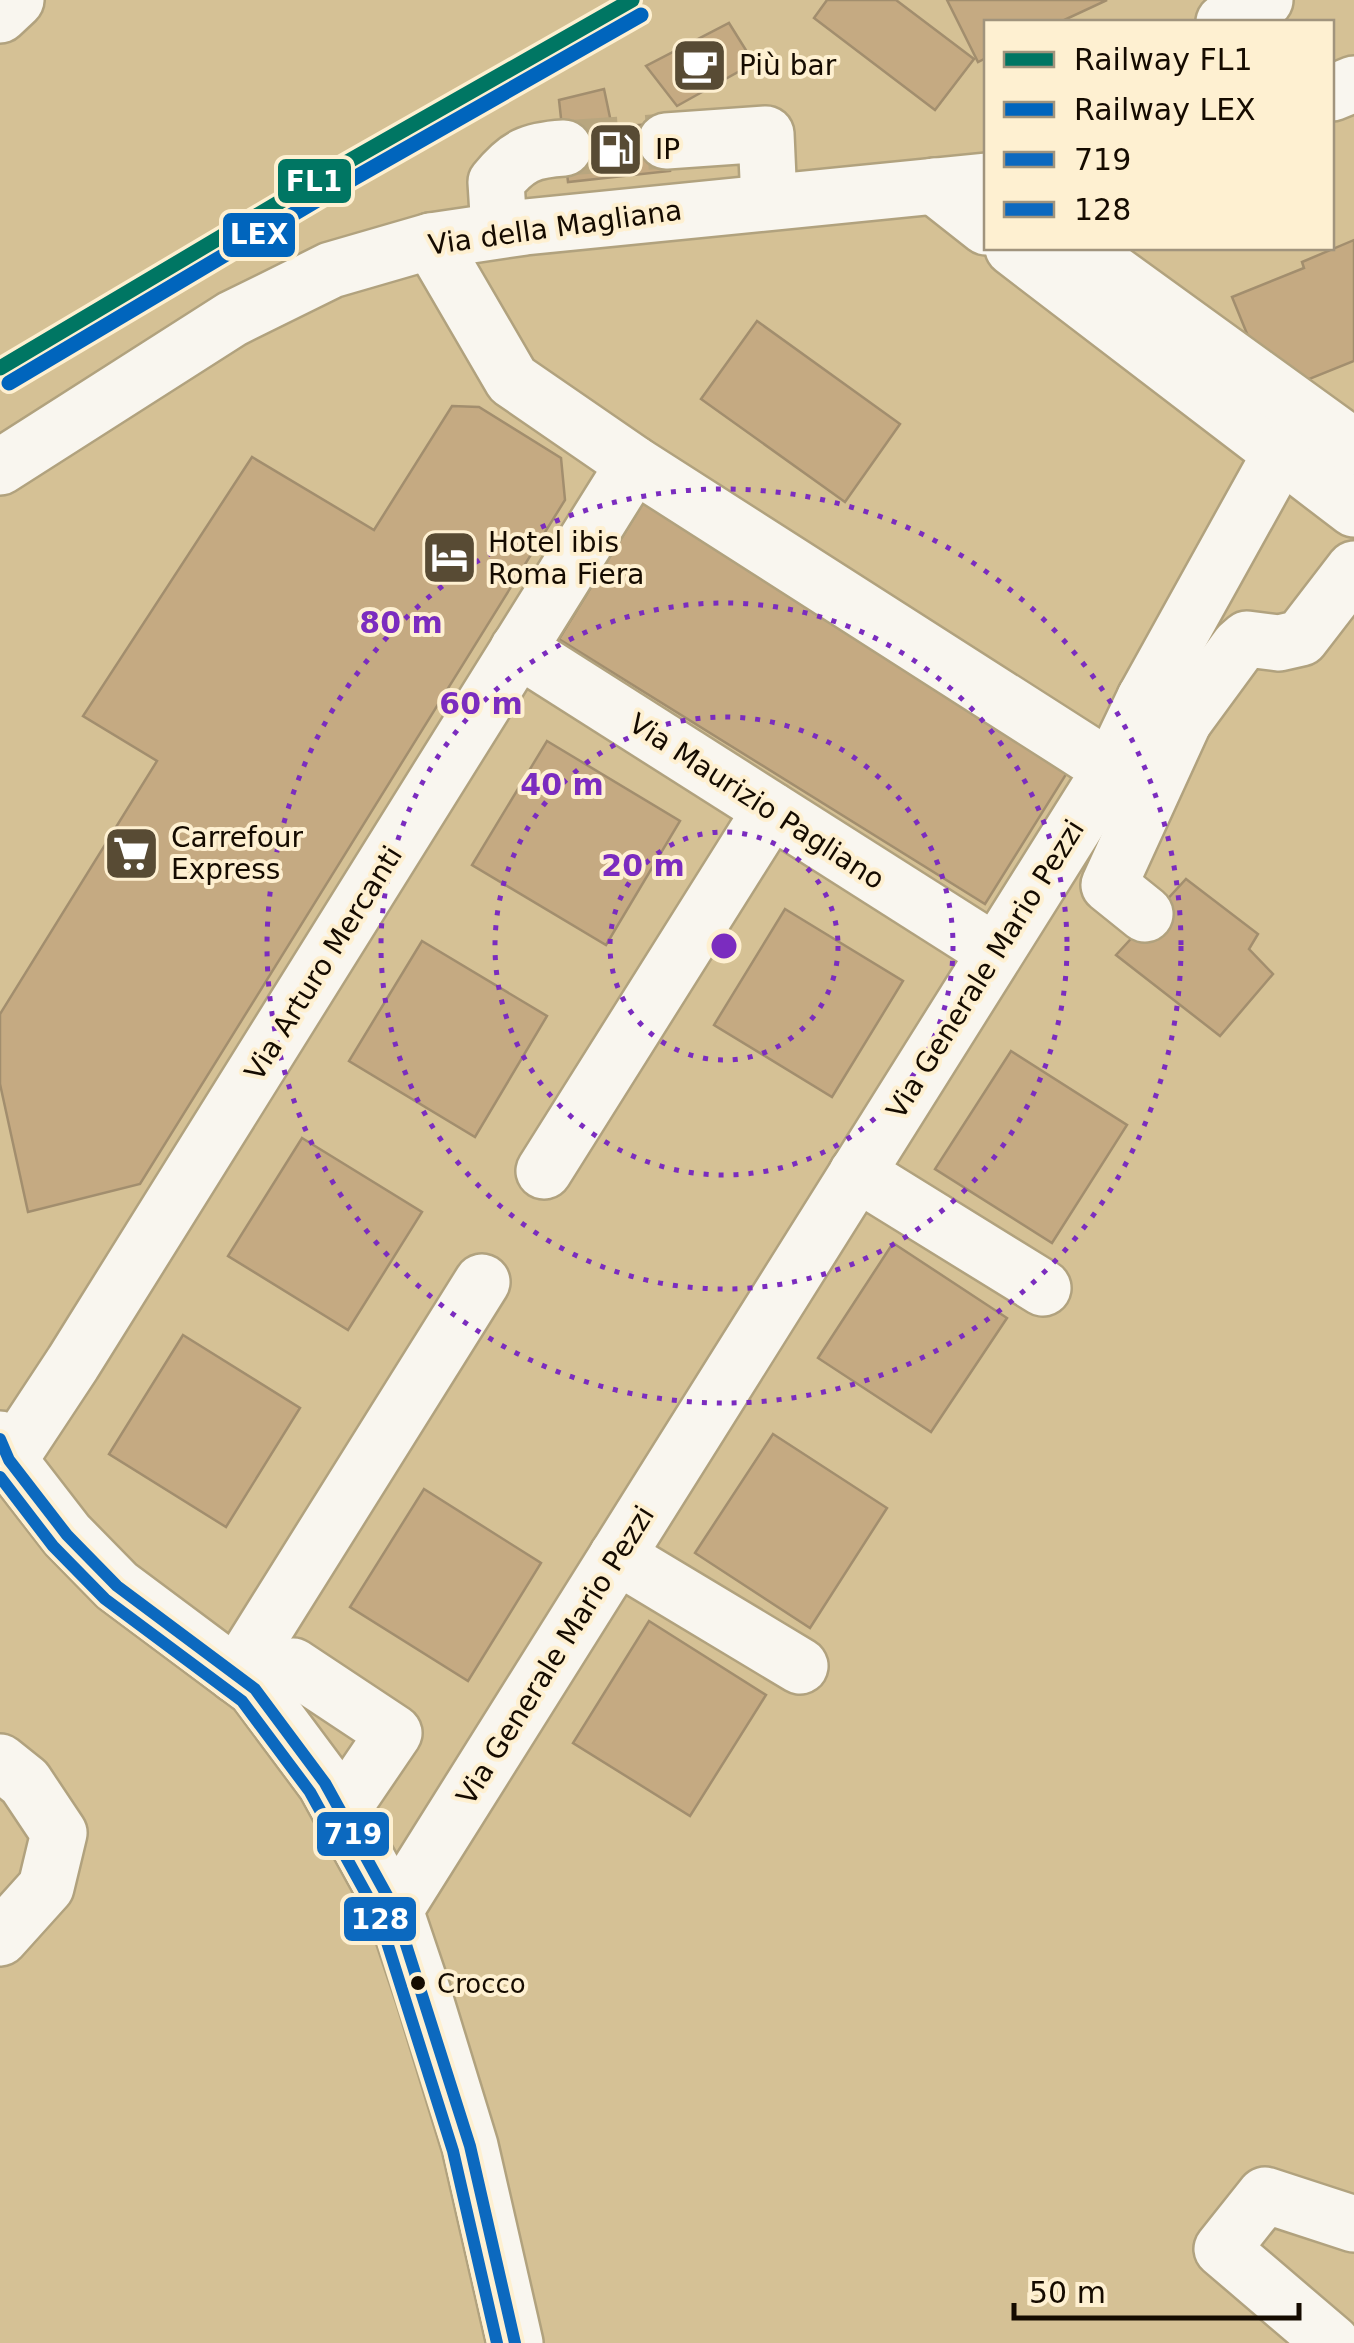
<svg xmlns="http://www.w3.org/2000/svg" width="1354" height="2343" font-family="'DejaVu Sans',sans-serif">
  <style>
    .building { fill: #c5aa82; stroke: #a28e6e; stroke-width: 2.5 }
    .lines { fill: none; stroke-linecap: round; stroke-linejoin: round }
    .minor-tunnel { stroke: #b8a67f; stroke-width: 55; stroke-dasharray: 55 28; stroke-linecap: butt }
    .minor-casing { stroke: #b1a27e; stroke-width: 60 }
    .major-casing { stroke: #b1a27e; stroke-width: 60 }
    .minor { stroke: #f9f6ef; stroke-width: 55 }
    .major { stroke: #f9f6ef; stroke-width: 55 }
    .bus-1-casing { stroke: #fef0d1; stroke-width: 20 }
    .bus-2-casing { stroke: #fef0d1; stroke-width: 20 }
    .bus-1 { stroke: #0c69bf; stroke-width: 12 }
    .bus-2 { stroke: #0c69bf; stroke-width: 12 }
    .rail-1-casing { stroke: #fef0d1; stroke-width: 22 }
    .rail-2-casing { stroke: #fef0d1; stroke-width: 22 }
    .rail-1 { stroke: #007663; stroke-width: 15 }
    .rail-2 { stroke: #0065bd; stroke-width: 15 }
    .ring { fill: none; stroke: #7b2cbf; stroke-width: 5; stroke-dasharray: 5 10 }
    .bus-dot { fill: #150b00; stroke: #fef0d1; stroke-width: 4 }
    .labels { text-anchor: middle; stroke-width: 8; stroke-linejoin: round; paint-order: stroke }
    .bus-label { font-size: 26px; fill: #150b00; stroke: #fef0d1; text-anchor: start }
    .poi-label { font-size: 28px; fill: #150b00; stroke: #fef0d1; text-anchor: start }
    .street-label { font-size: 28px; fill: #150b00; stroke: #fef0d1 }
    .centre { fill: #7b2cbf; stroke: #fef0d1; stroke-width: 5 }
    .ring-label { font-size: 30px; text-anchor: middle; font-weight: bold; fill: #7b2cbf; stroke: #fef0d1; stroke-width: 8; stroke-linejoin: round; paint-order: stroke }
    .line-badge { stroke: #fef0d1; stroke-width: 4 }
    .badge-label { font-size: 28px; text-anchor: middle; font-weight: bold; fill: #fff }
  </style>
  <rect width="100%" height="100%" fill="#d5c195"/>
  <g class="building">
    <polygon points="827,0 896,0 974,59 935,110 814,18"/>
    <polygon points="947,0 1107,0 1060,22 986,22 986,58 978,62"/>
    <polygon points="729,23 754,63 677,106 646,66"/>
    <polygon points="604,89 612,127 664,123 670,171 568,182 559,100"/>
    <polygon points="1354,240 1354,361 1297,384 1261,368 1232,297 1304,268 1302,262"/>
    <polygon points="757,321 900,424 845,502 701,399"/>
    <polygon points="452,406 479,407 561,458 565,500 140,1184 28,1212 0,1084 0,1014 157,761 83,716 252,457 374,530"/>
    <polygon points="643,503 1070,768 985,904 559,639"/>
    <polygon points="547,741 680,821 606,945 472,865"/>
    <polygon points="1186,879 1258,934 1249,949 1273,974 1220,1036 1116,955"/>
    <polygon points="785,909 903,981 832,1097 714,1025"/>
    <polygon points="422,941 547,1016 475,1137 349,1061"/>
    <polygon points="1011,1051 1127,1125 1052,1243 935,1169"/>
    <polygon points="302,1138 422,1212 348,1330 228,1256"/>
    <polygon points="893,1243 1007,1318 931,1432 818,1358"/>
    <polygon points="183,1335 300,1408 226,1527 109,1454"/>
    <polygon points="773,1434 887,1508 810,1628 695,1553"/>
    <polygon points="424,1489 541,1563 468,1681 350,1607"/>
    <polygon points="649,1621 766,1695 690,1816 573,1743"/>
  </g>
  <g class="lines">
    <polyline class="minor-tunnel" points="564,148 666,141"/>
    <defs>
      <g id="minor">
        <polyline points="0,15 16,0"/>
        <polyline points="1224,22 1265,0"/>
        <polyline points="666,141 766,134 769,201"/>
        <polyline points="934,186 986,227"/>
        <path d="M499 230 496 182C517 156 530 150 564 148"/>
        <polyline points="1013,248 1354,509"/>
        <polyline points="1079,248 1354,447"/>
        <polyline points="518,649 995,952"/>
        <polyline points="1145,698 1184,721 1239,646 1247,639 1279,643 1301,638 1354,569"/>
        <polyline points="1111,769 1145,698 1281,453"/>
        <polyline points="1145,914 1109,885 1184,721"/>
        <polyline points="544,1171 771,810"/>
        <polyline points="857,1173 1043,1288"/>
        <polyline points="0,1439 9,1460 67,1535 117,1586 255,1689 325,1783 395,1910 424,1996 470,2146 515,2343"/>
        <polyline points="9,1460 73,1363 634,464"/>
        <polyline points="617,1556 800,1666"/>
        <polyline points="236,1675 482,1282"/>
        <polyline points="255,1689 293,1666 394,1733 341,1811"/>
        <polyline points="0,1762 25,1782 59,1833 46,1887 0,1938"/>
        <polyline points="395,1910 1111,769 634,464 512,380 431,241"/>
        <polyline points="1332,2343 1222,2249 1265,2195 1354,2224"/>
      </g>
      <g id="major">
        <polyline points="1332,93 1354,84"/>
        <polyline points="0,467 232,319 331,270 431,241 525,227 986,181"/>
      </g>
    </defs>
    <use href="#minor" class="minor-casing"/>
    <use href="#major" class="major-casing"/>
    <use href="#minor" class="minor"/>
    <use href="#major" class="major"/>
    <defs>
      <polyline id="bus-1" points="0,1439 9,1460 67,1535 117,1586 255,1689 325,1783 395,1910 470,2146 515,2343"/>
      <polyline id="bus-2" points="0,1477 53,1546 105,1599 242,1701 310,1792 379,1917 453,2151 497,2343"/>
    </defs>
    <use href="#bus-1" class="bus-1-casing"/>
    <use href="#bus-2" class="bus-2-casing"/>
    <use href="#bus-1" class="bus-1"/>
    <use href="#bus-2" class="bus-2"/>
    <defs>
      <polyline id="rail-1" points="0,368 342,165 632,0"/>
      <polyline id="rail-2" points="9,383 351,180 641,15"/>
    </defs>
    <use href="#rail-1" class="rail-1-casing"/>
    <use href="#rail-2" class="rail-2-casing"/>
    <use href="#rail-1" class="rail-1"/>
    <use href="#rail-2" class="rail-2"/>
  </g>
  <g class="ring">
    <circle cx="724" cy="946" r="114"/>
    <circle cx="724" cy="946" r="229"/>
    <circle cx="724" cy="946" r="343"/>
    <circle cx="724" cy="946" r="457"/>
  </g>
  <defs>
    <symbol id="cafe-square" viewBox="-11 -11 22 22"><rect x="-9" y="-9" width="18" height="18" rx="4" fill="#584b34" stroke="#fef0d1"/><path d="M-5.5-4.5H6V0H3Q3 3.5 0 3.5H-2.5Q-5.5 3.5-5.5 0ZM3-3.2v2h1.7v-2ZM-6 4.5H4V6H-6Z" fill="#fff"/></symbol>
    <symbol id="fuel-square" viewBox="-11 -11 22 22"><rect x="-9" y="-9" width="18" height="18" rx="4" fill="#584b34" stroke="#fef0d1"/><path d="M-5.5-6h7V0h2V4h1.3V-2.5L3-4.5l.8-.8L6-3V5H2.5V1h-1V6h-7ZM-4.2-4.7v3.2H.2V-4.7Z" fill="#fff"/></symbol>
    <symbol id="hotel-square" viewBox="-11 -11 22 22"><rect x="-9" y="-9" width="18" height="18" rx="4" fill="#584b34" stroke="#fef0d1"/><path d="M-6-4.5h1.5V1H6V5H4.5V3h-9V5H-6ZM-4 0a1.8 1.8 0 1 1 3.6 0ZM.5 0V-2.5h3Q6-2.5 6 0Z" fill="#fff"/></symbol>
    <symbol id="supermarket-square" viewBox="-11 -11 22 22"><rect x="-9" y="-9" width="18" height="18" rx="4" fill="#584b34" stroke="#fef0d1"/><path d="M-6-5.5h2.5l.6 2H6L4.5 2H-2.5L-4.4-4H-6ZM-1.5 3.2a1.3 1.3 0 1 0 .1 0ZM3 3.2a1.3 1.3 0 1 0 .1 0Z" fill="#fff"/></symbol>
  </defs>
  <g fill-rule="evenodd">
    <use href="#cafe-square" x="668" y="34" width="63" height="63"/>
    <use href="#fuel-square" x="584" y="118" width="63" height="63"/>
    <use href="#hotel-square" x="418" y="526" width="63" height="63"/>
    <use href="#supermarket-square" x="100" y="822" width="63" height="63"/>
  </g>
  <circle class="bus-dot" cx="418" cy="1983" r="9"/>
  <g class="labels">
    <g class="bus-label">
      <text x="437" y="1993">Crocco</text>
    </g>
    <g class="poi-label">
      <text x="739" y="75">Più bar</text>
      <text x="655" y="159">IP</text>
      <text x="488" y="552">Hotel ibis<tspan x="488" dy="32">Roma Fiera</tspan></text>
      <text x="171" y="847">Carrefour<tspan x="171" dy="32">Express</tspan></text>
    </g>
    <g class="street-label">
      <text transform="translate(555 227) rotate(-8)" y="10">Via della Magliana</text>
      <text transform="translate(757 801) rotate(33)" y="10">Via Maurizio Pagliano</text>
      <text transform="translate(323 963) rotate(-58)" y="10">Via Arturo Mercanti</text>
      <text transform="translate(985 969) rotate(-58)" y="10">Via Generale Mario Pezzi</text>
      <text transform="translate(555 1655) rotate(-58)" y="10">Via Generale Mario Pezzi</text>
    </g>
  </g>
  <circle cx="724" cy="946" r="15" class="centre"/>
  <g class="ring-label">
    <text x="401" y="633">80 m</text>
    <text x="481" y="714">60 m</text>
    <text x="562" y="795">40 m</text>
    <text x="643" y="876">20 m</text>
  </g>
  <g class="line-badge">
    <rect x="276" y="157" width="77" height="48" rx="10" fill="#007663"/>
    <rect x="221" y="211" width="76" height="48" rx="10" fill="#0065bd"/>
    <rect x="315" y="1810" width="76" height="48" rx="10" fill="#0c69bf"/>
    <rect x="342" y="1895" width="76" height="48" rx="10" fill="#0c69bf"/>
  </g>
  <g class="badge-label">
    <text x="314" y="191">FL1</text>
    <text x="259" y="244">LEX</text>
    <text x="353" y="1844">719</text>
    <text x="380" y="1929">128</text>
  </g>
  <rect x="984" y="20" width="350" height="230" fill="#fef0d1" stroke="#a1947d" stroke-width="2.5"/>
  <rect x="1004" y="52" width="50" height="15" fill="#007663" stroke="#a1947d" stroke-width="2.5"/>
  <text x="1074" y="70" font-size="30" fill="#150b00">Railway FL1</text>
  <rect x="1004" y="102" width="50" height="15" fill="#0065bd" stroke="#a1947d" stroke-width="2.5"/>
  <text x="1074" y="120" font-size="30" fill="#150b00">Railway LEX</text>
  <rect x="1004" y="152" width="50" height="15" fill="#0c69bf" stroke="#a1947d" stroke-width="2.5"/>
  <text x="1074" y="170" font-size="30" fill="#150b00">719</text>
  <rect x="1004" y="202" width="50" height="15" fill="#0c69bf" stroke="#a1947d" stroke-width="2.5"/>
  <text x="1074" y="220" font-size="30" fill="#150b00">128</text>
  <path d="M1014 2303v15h285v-15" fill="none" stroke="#150b00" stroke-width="5"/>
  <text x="1029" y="2303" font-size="30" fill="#150b00" stroke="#fef0d1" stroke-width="8" paint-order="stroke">50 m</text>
</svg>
